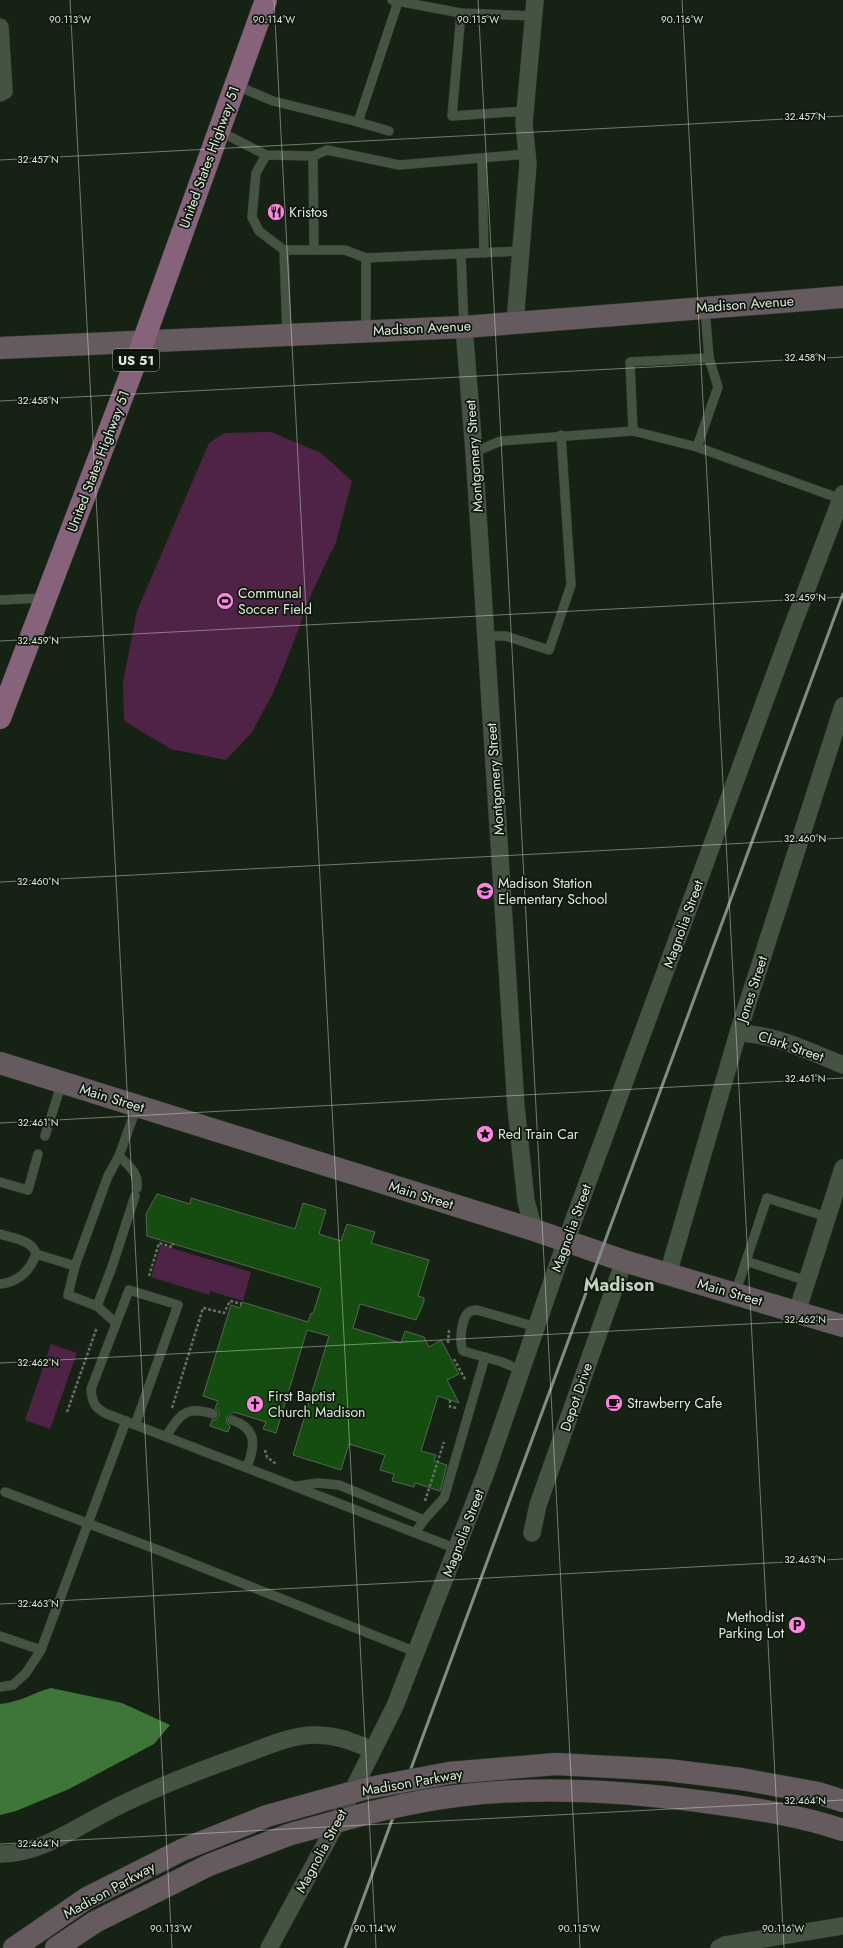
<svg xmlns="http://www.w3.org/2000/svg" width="843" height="1948" font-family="Jost,sans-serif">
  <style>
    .green { fill: #4e2345 }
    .water { fill: #3e7639 }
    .building { fill: #144d0f; stroke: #576555 }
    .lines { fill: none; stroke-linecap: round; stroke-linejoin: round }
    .lane-casing { stroke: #333c32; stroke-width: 10 }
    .street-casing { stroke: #333c32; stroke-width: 18 }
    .secondary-casing { stroke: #333c32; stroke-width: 23 }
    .primary-casing { stroke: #333c32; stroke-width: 23 }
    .path { stroke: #667164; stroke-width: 2.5; stroke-dasharray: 3 2; stroke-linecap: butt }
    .lane { stroke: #455343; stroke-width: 9 }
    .street { stroke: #455343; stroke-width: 17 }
    .secondary { stroke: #655b5f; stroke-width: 22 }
    .primary { stroke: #86637b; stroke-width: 22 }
    .rail { stroke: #828c80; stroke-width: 3 }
    .secondary-bridge-casing { stroke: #333c32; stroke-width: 23; stroke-linecap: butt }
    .secondary-bridge { stroke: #655b5f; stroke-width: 22 }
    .ticks { fill: none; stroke: #dfe8de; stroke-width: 1; stroke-opacity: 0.45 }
    .labels { text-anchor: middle; stroke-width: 3.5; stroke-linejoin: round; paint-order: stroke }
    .shield { fill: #0d180b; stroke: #a0aa9f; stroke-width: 1 }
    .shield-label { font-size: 13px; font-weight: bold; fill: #dfe8de }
    .street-label { font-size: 14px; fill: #dfe8de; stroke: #0d180b }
    .poi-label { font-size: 14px; fill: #dfe8de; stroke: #0d180b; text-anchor: start }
    .district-label { font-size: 18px; font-weight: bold; fill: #c2d2c0; stroke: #0d180b }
    .ticks-label { font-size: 10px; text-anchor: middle; fill: #dfe8de; stroke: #0d180b; stroke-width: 3.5; stroke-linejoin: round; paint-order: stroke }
  </style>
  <rect width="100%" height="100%" fill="#162214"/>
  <g class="green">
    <polygon points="271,432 321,453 352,481 336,542 313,590 286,662 273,693 252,732 226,760 171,749 124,721 123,682 137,611 209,443 224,433"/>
    <polygon points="161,1245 251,1272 243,1301 210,1291 209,1295 151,1277"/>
    <polygon points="51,1344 77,1353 50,1429 25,1420"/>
  </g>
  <path class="water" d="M51 1688 122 1703 170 1725 154 1744 69 1789 16 1811 0 1815V1704C21 1702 32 1693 51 1688Z"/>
  <polygon class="building" points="157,1194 190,1204 191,1198 295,1229 303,1203 326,1210 319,1234 341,1241 347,1224 375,1232 371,1243 429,1260 418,1296 424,1298 424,1302 416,1320 360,1304 353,1328 401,1343 405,1331 424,1337 429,1347 441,1340 459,1374 447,1380 459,1403 438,1396 421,1451 436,1455 434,1461 447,1465 440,1491 415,1483 414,1487 392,1481 394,1474 380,1470 385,1455 349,1444 341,1470 293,1455 329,1336 307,1330 276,1433 263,1429 266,1422 234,1412 226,1418 227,1423 230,1426 228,1432 210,1426 212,1420 215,1420 219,1416 219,1412 215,1408 218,1401 203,1396 231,1305 240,1308 242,1302 308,1322 311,1313 313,1314 321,1288 147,1236 146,1214"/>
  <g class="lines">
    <defs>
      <g id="lane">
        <polyline points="392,0 461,13"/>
        <polyline points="235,85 273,101 358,122 398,2"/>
        <polyline points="525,111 452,116 461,13 534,16"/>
        <polyline points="358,122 389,131"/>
        <polyline points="219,131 266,155 313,156 314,250"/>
        <polyline points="266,155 256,173 252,217 259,231 284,250"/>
        <polyline points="313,156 327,150 399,165 527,154"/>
        <polyline points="482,158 484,253"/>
        <polyline points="461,254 464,327"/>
        <polyline points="366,258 366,331"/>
        <polyline points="705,308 709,358"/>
        <polyline points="287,335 284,250 345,250 366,258 521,251"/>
        <polyline points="633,431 630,362 709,358 718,387 697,447"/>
        <polyline points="474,452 501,441 633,431 697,447 841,499"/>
        <polyline points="0,600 45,598"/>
        <polyline points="485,636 506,636 549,650 571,585 561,435"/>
        <polyline points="45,1136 62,1082"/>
        <path d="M119 1156C129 1166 139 1173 137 1188"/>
        <polyline points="0,1182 28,1190 38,1154"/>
        <path d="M0 1234C12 1238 33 1240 36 1254"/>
        <polyline points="746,1261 807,1281"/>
        <path d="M0 1284C18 1282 30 1271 36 1254L75 1266"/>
        <polyline points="735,1294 767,1198 827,1217"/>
        <polyline points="97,1306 112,1267 135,1196"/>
        <polyline points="116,1323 97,1306 68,1295 75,1266 108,1176 119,1156 137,1106"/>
        <path d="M521 1370 502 1362 463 1351C459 1342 461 1315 471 1311 473 1310 475 1310 477 1310L536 1327"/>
        <path d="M232 1420C258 1429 255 1446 247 1467"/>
        <path d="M135 1425 178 1305 129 1290 91 1389C92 1403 95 1408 107 1414L457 1549"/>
        <path d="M166 1437C179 1414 187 1405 213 1414"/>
        <polyline points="297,1486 318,1483 339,1485 424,1520"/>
        <polyline points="5,1492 166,1553 416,1652"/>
        <polyline points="415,1533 424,1520 444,1498 485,1357"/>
        <polyline points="0,1636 41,1650"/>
        <polyline points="0,1687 13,1685 26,1673 41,1650 126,1421"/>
      </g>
      <g id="street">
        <polyline points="0,27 4,91 0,93"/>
        <polyline points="515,322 528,164 524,123 535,0"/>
        <polyline points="464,327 474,452 516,1107 526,1201 534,1230"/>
        <path d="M738 1033C774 1034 809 1051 843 1065"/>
        <polyline points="668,1274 738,1033 843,706"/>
        <polyline points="797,1312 843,1168"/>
        <polyline points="532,1533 538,1505 624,1261"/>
        <path d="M0 1854C38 1854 71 1831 103 1814 148 1790 195 1772 243 1755 266 1747 290 1735 315 1735 339 1735 352 1742 373 1750"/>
        <polyline points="269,1948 334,1828 395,1706 485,1475 566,1241 791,630 843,494"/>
        <polyline points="719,1948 725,1945 843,1926"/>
      </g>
      <g id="secondary">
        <polyline points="0,348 464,327 843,297"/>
        <polyline points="0,1063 534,1230 624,1261 843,1326"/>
        <polyline points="14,1948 87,1898 182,1850 267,1816 292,1809"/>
        <polyline points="56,1948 95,1922 209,1865 288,1835"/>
      </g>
      <polyline id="primary" points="0,718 143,342 266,0"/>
    </defs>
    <use href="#lane" class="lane-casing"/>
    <use href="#street" class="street-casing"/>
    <use href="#secondary" class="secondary-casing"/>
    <use href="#primary" class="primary-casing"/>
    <g class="path">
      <polyline points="149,1276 159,1243 172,1247 173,1243"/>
      <polyline points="448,1343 449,1330"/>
      <polyline points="454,1359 466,1381"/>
      <polyline points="450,1400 450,1407 458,1408"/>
      <polyline points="172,1408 203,1308 224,1313 230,1301 242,1304"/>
      <polyline points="67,1412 97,1327"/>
      <polyline points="265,1450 267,1457 276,1464"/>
      <polyline points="425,1501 444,1442"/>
    </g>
    <use href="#lane" class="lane"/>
    <use href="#street" class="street"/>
    <use href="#secondary" class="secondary"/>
    <use href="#primary" class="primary"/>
    <polyline class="rail" points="345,1948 843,594"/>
    <defs>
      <g id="secondary-bridge">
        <polyline points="292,1809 364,1789 449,1773 556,1764 667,1770 741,1779 818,1793 843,1801"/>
        <path d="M288 1835C343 1820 399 1803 456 1796 541 1785 628 1791 713 1803 757 1809 801 1816 843 1830"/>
      </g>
    </defs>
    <use href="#secondary-bridge" class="secondary-bridge-casing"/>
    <use href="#secondary-bridge" class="secondary-bridge"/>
  </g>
  <path class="ticks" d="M70 0 172 1948M274 0 376 1948M478 0 580 1948M682 0 784 1948M0 160 843 116M0 401 843 357M0 641 843 597M0 882 843 838M0 1123 843 1078M0 1363 843 1319M0 1604 843 1559M0 1844 843 1800"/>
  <defs>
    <symbol id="restaurant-disc" viewBox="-11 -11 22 22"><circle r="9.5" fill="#fd86e2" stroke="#0d180b"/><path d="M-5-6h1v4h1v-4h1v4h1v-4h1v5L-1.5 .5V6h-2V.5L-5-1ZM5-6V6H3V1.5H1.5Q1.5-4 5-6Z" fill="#111"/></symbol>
    <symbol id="stadium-disc" viewBox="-11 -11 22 22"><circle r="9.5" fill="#fd86e2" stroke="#0d180b"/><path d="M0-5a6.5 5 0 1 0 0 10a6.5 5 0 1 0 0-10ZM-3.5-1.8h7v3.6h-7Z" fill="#111"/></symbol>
    <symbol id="school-disc" viewBox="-11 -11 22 22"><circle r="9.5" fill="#fd86e2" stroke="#0d180b"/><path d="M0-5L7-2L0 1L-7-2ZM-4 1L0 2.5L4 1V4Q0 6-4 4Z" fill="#111"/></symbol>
    <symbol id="sight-disc" viewBox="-11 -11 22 22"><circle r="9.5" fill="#fd86e2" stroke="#0d180b"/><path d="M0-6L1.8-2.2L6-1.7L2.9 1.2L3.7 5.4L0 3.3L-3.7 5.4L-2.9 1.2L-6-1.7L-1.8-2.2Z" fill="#111"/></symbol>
    <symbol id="cafe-disc" viewBox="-11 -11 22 22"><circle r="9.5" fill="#fd86e2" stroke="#0d180b"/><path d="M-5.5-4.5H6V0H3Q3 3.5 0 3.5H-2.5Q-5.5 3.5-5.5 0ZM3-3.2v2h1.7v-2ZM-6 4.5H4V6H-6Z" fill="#111"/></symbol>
    <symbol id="church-disc" viewBox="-11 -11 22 22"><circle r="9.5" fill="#fd86e2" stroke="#0d180b"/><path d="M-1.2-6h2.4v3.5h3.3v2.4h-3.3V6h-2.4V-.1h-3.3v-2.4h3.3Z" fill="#111"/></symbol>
    <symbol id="parking-disc" viewBox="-11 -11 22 22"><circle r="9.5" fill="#fd86e2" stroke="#0d180b"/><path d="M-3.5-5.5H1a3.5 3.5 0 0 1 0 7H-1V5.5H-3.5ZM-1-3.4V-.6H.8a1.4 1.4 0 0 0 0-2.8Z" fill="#111"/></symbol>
  </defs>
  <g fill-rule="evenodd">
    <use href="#restaurant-disc" x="266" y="202" width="20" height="20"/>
    <use href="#stadium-disc" x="215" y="591" width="20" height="20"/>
    <use href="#school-disc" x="475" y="881" width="20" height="20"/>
    <use href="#sight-disc" x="475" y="1124" width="20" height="20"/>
    <use href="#cafe-disc" x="604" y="1393" width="20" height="20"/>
    <use href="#church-disc" x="245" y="1394" width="20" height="20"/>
    <use href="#parking-disc" x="787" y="1615" width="20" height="20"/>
  </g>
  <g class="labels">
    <rect class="shield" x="113" y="349" width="46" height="22" rx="3"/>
    <g class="shield-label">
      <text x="136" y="365">US 51</text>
    </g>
    <g class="street-label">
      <text transform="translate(209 157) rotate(-70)" y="5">United States Highway 51</text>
      <text transform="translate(745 304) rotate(-4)" y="5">Madison Avenue</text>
      <text transform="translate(422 328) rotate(-3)" y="5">Madison Avenue</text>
      <text transform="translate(474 456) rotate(-94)" y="5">Montgomery Street</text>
      <text transform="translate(98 461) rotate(-69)" y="5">United States Highway 51</text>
      <text transform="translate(495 779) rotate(-94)" y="5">Montgomery Street</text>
      <text transform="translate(683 924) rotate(-70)" y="5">Magnolia Street</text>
      <text transform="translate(752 989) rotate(-72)" y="5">Jones Street</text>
      <text transform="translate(791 1046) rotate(19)" y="5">Clark Street</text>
      <text transform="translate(112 1098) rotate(17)" y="5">Main Street</text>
      <text transform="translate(421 1195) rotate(17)" y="5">Main Street</text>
      <text transform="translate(571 1228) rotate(-70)" y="5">Magnolia Street</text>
      <text transform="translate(730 1292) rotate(16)" y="5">Main Street</text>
      <text transform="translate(576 1397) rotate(-71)" y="5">Depot Drive</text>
      <text transform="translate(463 1533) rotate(-69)" y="5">Magnolia Street</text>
      <text transform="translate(412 1782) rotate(-10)" y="5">Madison Parkway</text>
      <text transform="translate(321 1851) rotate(-62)" y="5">Magnolia Street</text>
      <text transform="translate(109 1890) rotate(-29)" y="5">Madison Parkway</text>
    </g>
    <g class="poi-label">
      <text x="289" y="217">Kristos</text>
      <text x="238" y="598">Communal<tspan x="238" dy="16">Soccer Field</tspan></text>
      <text x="498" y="888">Madison Station<tspan x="498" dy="16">Elementary School</tspan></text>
      <text x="498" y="1139">Red Train Car</text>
      <text x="268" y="1401">First Baptist<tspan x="268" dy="16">Church Madison</tspan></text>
      <text x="627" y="1408">Strawberry Cafe</text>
      <text x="784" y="1622" text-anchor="end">Methodist<tspan x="784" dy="16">Parking Lot</tspan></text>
    </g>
    <g class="district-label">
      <text x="619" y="1291">Madison</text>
    </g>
  </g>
  <g class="ticks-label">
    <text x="70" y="23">90.113°W</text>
    <text x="274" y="23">90.114°W</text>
    <text x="478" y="23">90.115°W</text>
    <text x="682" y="23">90.116°W</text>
    <text x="805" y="120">32.457°N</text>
    <text x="38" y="163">32.457°N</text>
    <text x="805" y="361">32.458°N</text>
    <text x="38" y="404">32.458°N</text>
    <text x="805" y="601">32.459°N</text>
    <text x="38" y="644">32.459°N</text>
    <text x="805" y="842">32.460°N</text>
    <text x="38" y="885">32.460°N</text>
    <text x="805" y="1082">32.461°N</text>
    <text x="38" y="1126">32.461°N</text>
    <text x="805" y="1323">32.462°N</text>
    <text x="38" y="1366">32.462°N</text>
    <text x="805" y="1563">32.463°N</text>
    <text x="38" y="1607">32.463°N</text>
    <text x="805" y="1804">32.464°N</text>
    <text x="38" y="1847">32.464°N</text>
    <text x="171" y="1932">90.113°W</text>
    <text x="375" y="1932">90.114°W</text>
    <text x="579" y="1932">90.115°W</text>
    <text x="783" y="1932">90.116°W</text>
  </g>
</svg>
